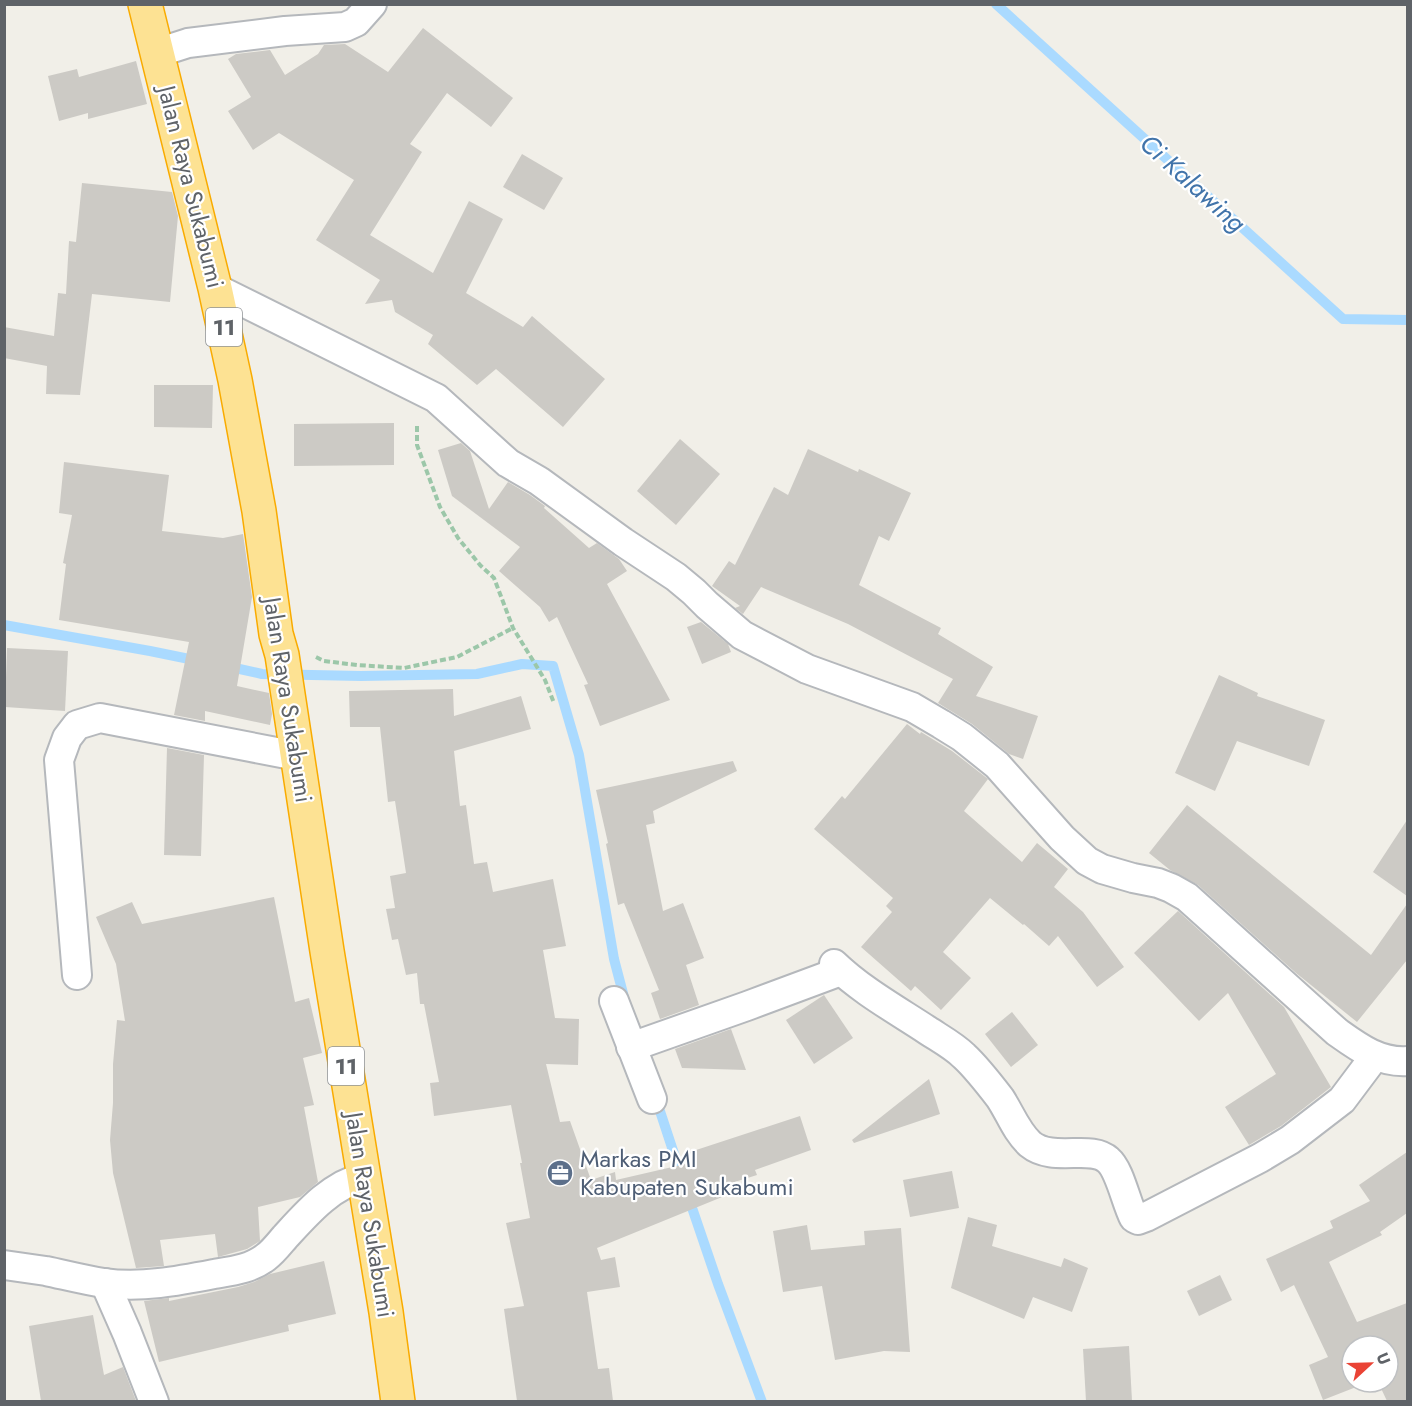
<svg xmlns="http://www.w3.org/2000/svg" width="1412" height="1406" font-family="Jost,sans-serif">
  <style>
    .lines { fill: none; stroke-linecap: round; stroke-linejoin: round }
    .stream { stroke: #aadaff; stroke-width: 10 }
    .building { fill: #cccac5 }
    .street-casing { stroke: #b5b8bc; stroke-width: 32 }
    .highway-casing { stroke: #f9ab00; stroke-width: 36 }
    .path { stroke: #9cc7a9; stroke-width: 4; stroke-dasharray: 6 3; stroke-linecap: butt }
    .street { stroke: #fff; stroke-width: 28 }
    .highway { stroke: #fde293; stroke-width: 33 }
    .labels { text-anchor: middle; stroke-width: 4.5; stroke-linejoin: round; paint-order: stroke }
    .shield { fill: #fff; stroke: #8f9295; stroke-width: 1.5 }
    .shield-label { font-size: 22px; font-weight: bold; fill: #5f6368 }
    .street-label { font-size: 24px; fill: #5f6368; stroke: #fff }
    .service-label { font-size: 24px; fill: #4e5e75; stroke: #fff; text-anchor: start }
    .water-label { font-size: 26px; font-style: italic; fill: #4174aa; stroke: #fff }
  </style>
  <rect width="100%" height="100%" fill="#f1efe8"/>
  <g class="lines">
    <g class="stream">
      <polyline points="996,4 1343,319 1408,320"/>
      <polyline points="4,625 150,651 199,661"/>
      <polyline points="226,666 262,674 361,676 477,674 522,664 553,666 579,755 614,959 625,1001"/>
      <polyline points="656,1099 682,1178"/>
      <polyline points="688,1196 718,1284 762,1402"/>
    </g>
  </g>
  <g class="building">
    <polygon points="423,28 513,98 491,127 447,93 410,144 422,152 370,235 433,273 469,201 503,219 466,293 523,327 532,316 605,379 563,427 496,369 477,385 428,344 433,335 395,312 392,300 365,304 380,280 316,240 354,180 279,133 253,150 228,111 251,97 228,59 236,54 270,50 285,75 318,54 324,45 345,44 388,72"/>
    <polygon points="136,61 147,104 88,119 88,113 59,121 48,76 77,69 79,77"/>
    <polygon points="522,154 563,178 544,210 503,187"/>
    <polygon points="82,183 172,192 178,216 170,302 92,294 80,395 46,394 47,366 4,358 4,327 54,336 58,293 66,294 69,241 76,242"/>
    <polygon points="154,385 213,385 212,428 154,427"/>
    <polygon points="394,423 394,465 294,466 294,424"/>
    <polygon points="680,439 720,474 676,525 637,491"/>
    <polygon points="461,443 470,451 489,509 508,482 530,495 545,506 544,508 589,548 597,543 619,559 627,571 607,584 670,700 600,726 584,685 588,684 557,617 549,622 540,607 499,571 520,547 452,496 438,450"/>
    <polygon points="808,449 858,472 859,469 911,493 889,541 879,536 859,585 941,628 938,634 993,667 976,696 1038,716 1023,759 1009,754 972,724 938,703 953,679 848,624 761,587 743,614 735,608 740,606 712,586 729,561 735,565 774,487 788,495"/>
    <polygon points="64,462 169,475 162,531 223,538 243,534 252,597 237,686 269,693 272,714 270,725 205,711 205,721 174,715 189,642 59,620 66,564 63,563 72,515 59,513"/>
    <polygon points="701,622 728,644 731,652 702,664 687,627"/>
    <polygon points="7,648 68,651 65,711 5,707"/>
    <polygon points="1219,675 1258,693 1257,696 1325,720 1309,766 1237,741 1215,791 1175,773"/>
    <polygon points="453,689 454,716 521,696 531,729 454,751 460,806 466,805 474,864 487,862 493,892 553,879 566,946 543,950 555,1018 579,1019 578,1065 546,1064 560,1122 570,1121 591,1180 615,1172 616,1180 694,1162 690,1152 800,1116 811,1150 755,1170 757,1175 725,1185 727,1195 597,1248 601,1260 615,1257 620,1287 587,1292 598,1369 609,1368 613,1401 517,1401 504,1309 524,1306 506,1223 530,1218 520,1163 522,1163 511,1105 434,1116 430,1083 439,1082 424,1004 420,1004 417,973 406,975 398,939 392,940 386,909 395,908 390,876 406,873 395,801 388,802 380,727 350,727 349,691"/>
    <polygon points="907,724 920,734 921,732 952,751 988,779 964,811 1022,862 1037,843 1068,869 1054,887 1083,912 1124,967 1097,987 1058,936 1049,946 1024,924 1023,925 990,898 943,952 971,978 941,1010 915,986 911,991 861,947 892,912 886,906 893,898 814,829 842,796 845,799"/>
    <polygon points="167,748 204,755 201,856 164,855"/>
    <polygon points="733,761 737,771 653,811 655,823 646,825 663,911 683,903 704,958 686,965 699,1005 660,1019 651,993 659,990 624,903 618,905 606,844 608,843 596,790"/>
    <polygon points="1187,805 1371,955 1407,904 1407,960 1357,1022 1296,973 1198,885 1170,870 1149,853"/>
    <polygon points="1407,820 1407,896 1373,872"/>
    <polygon points="274,897 295,1002 309,998 322,1053 303,1058 314,1105 304,1107 318,1182 300,1197 258,1207 260,1241 247,1249 218,1257 215,1234 160,1240 164,1266 136,1268 113,1173 110,1140 113,1103 113,1064 117,1020 125,1021 116,964 96,917 132,902 142,924"/>
    <polygon points="1178,911 1284,1007 1331,1087 1281,1126 1249,1145 1225,1107 1276,1074 1228,993 1199,1021 1134,953"/>
    <polygon points="824,995 853,1038 814,1064 786,1020"/>
    <polygon points="1012,1012 1038,1045 1011,1067 985,1034"/>
    <polygon points="731,1029 746,1070 682,1068 675,1049"/>
    <polygon points="929,1079 940,1114 854,1143 852,1140"/>
    <polygon points="1407,1152 1407,1213 1380,1232 1382,1235 1329,1262 1357,1322 1407,1303 1407,1401 1387,1401 1378,1382 1388,1382 1388,1346 1352,1346 1352,1382 1369,1382 1323,1400 1309,1365 1328,1357 1294,1285 1281,1292 1266,1259 1333,1228 1330,1221 1370,1201 1359,1185"/>
    <polygon points="952,1171 959,1208 910,1217 903,1180"/>
    <polygon points="968,1217 997,1225 992,1246 1061,1267 1064,1258 1088,1268 1072,1312 1033,1297 1024,1319 951,1288"/>
    <polygon points="807,1225 811,1250 865,1245 864,1231 901,1228 910,1352 884,1351 835,1360 822,1286 783,1292 773,1231"/>
    <polygon points="324,1261 336,1314 288,1325 289,1331 159,1362 144,1301 169,1298 169,1301 238,1287 254,1282 270,1274"/>
    <polygon points="1220,1275 1232,1300 1199,1316 1187,1291"/>
    <polygon points="93,1315 104,1375 123,1367 136,1401 41,1401 29,1326"/>
    <polygon points="1129,1346 1132,1401 1086,1401 1083,1349"/>
  </g>
  <g class="lines">
    <defs>
      <g id="street">
        <polyline points="157,53 188,43 285,31 345,27 356,22 372,4"/>
        <path d="M215 288 436 398 508 463 539 481 623 542 676 577 694 592 707 605 742 635 807 669 912 707 941 724 962 737 997 765 1062 838 1087 861 1102 869 1133 878 1158 883 1171 888 1187 897 1337 1032C1358 1047 1379 1063 1408 1061"/>
        <path d="M834 964C861 990 895 1009 927 1030 939 1038 954 1046 964 1056 976 1067 990 1085 1000 1098 1010 1113 1016 1131 1030 1144 1053 1163 1091 1144 1108 1160 1120 1170 1126 1203 1134 1218L1138 1220 1146 1217 1260 1158 1290 1140 1342 1100 1375 1056"/>
        <polyline points="77,975 59,760 67,738 77,725 100,718 297,756"/>
        <polyline points="614,1001 652,1099"/>
        <polyline points="631,1047 747,1006 841,971"/>
        <path d="M4 1265C18 1267 32 1269 46 1271 65 1275 84 1280 104 1283 141 1288 178 1281 214 1274 232 1271 251 1269 266 1257 273 1252 279 1244 285 1237 307 1213 331 1185 364 1177"/>
        <polyline points="105,1283 127,1333 154,1402"/>
      </g>
      <polyline id="highway" points="145,4 215,288 235,380 259,511 276,634 282,655 327,951 386,1312 398,1402"/>
    </defs>
    <use href="#street" class="street-casing"/>
    <use href="#highway" class="highway-casing"/>
    <g class="path">
      <polyline points="417,426 417,445 440,507 458,538 480,565 494,578 513,628 545,680 554,703"/>
      <polyline points="316,657 324,661 357,665 404,668 457,657 513,628"/>
    </g>
    <use href="#street" class="street"/>
    <use href="#highway" class="highway"/>
  </g>
  <defs>
    <symbol id="office-disc" viewBox="-11 -11 22 22"><circle r="9.5" fill="#5c6f8a" stroke="#fff"/><path d="M-6-3h4V-5.5h4V-3h4V5H-6ZM-1-4.5V-3h2v-1.5ZM-6 0V1H6V0Z" fill="#fff"/></symbol>
  </defs>
  <g fill-rule="evenodd">
    <use href="#office-disc" x="545" y="1158" width="30" height="30"/>
  </g>
  <g class="labels">
    <g class="shield">
      <rect x="206" y="308" width="36" height="38" rx="4.5"/>
      <rect x="328" y="1047" width="36" height="38" rx="4.5"/>
    </g>
    <g class="shield-label">
      <text x="224" y="335">11</text>
      <text x="346" y="1074">11</text>
    </g>
    <g class="street-label">
      <text transform="translate(191 187) rotate(76)" y="8">Jalan Raya Sukabumi</text>
      <text transform="translate(288 700) rotate(81)" y="8">Jalan Raya Sukabumi</text>
      <text transform="translate(370 1215) rotate(81)" y="8">Jalan Raya Sukabumi</text>
    </g>
    <g class="service-label">
      <text x="580" y="1167">Markas PMI<tspan x="580" dy="28">Kabupaten Sukabumi</tspan></text>
    </g>
    <g class="water-label">
      <text transform="translate(1193 183) rotate(42)" y="9">Ci Kalawing</text>
    </g>
  </g>
  <rect width="1412" height="1406" fill="none" stroke="#5f6368" stroke-width="12"/>
  <g transform="translate(1370 1364) rotate(68)"><circle r="28" fill="#ffffff" stroke="#bfc1c3" stroke-width="1.5"/>
  <path d="M0-4.5L10 22L0 15L-10 22Z" fill="#ea4335"/>
  <text y="-9" font-size="16" font-weight="bold" text-anchor="middle" fill="#5f6368">U</text>
  </g>
</svg>
